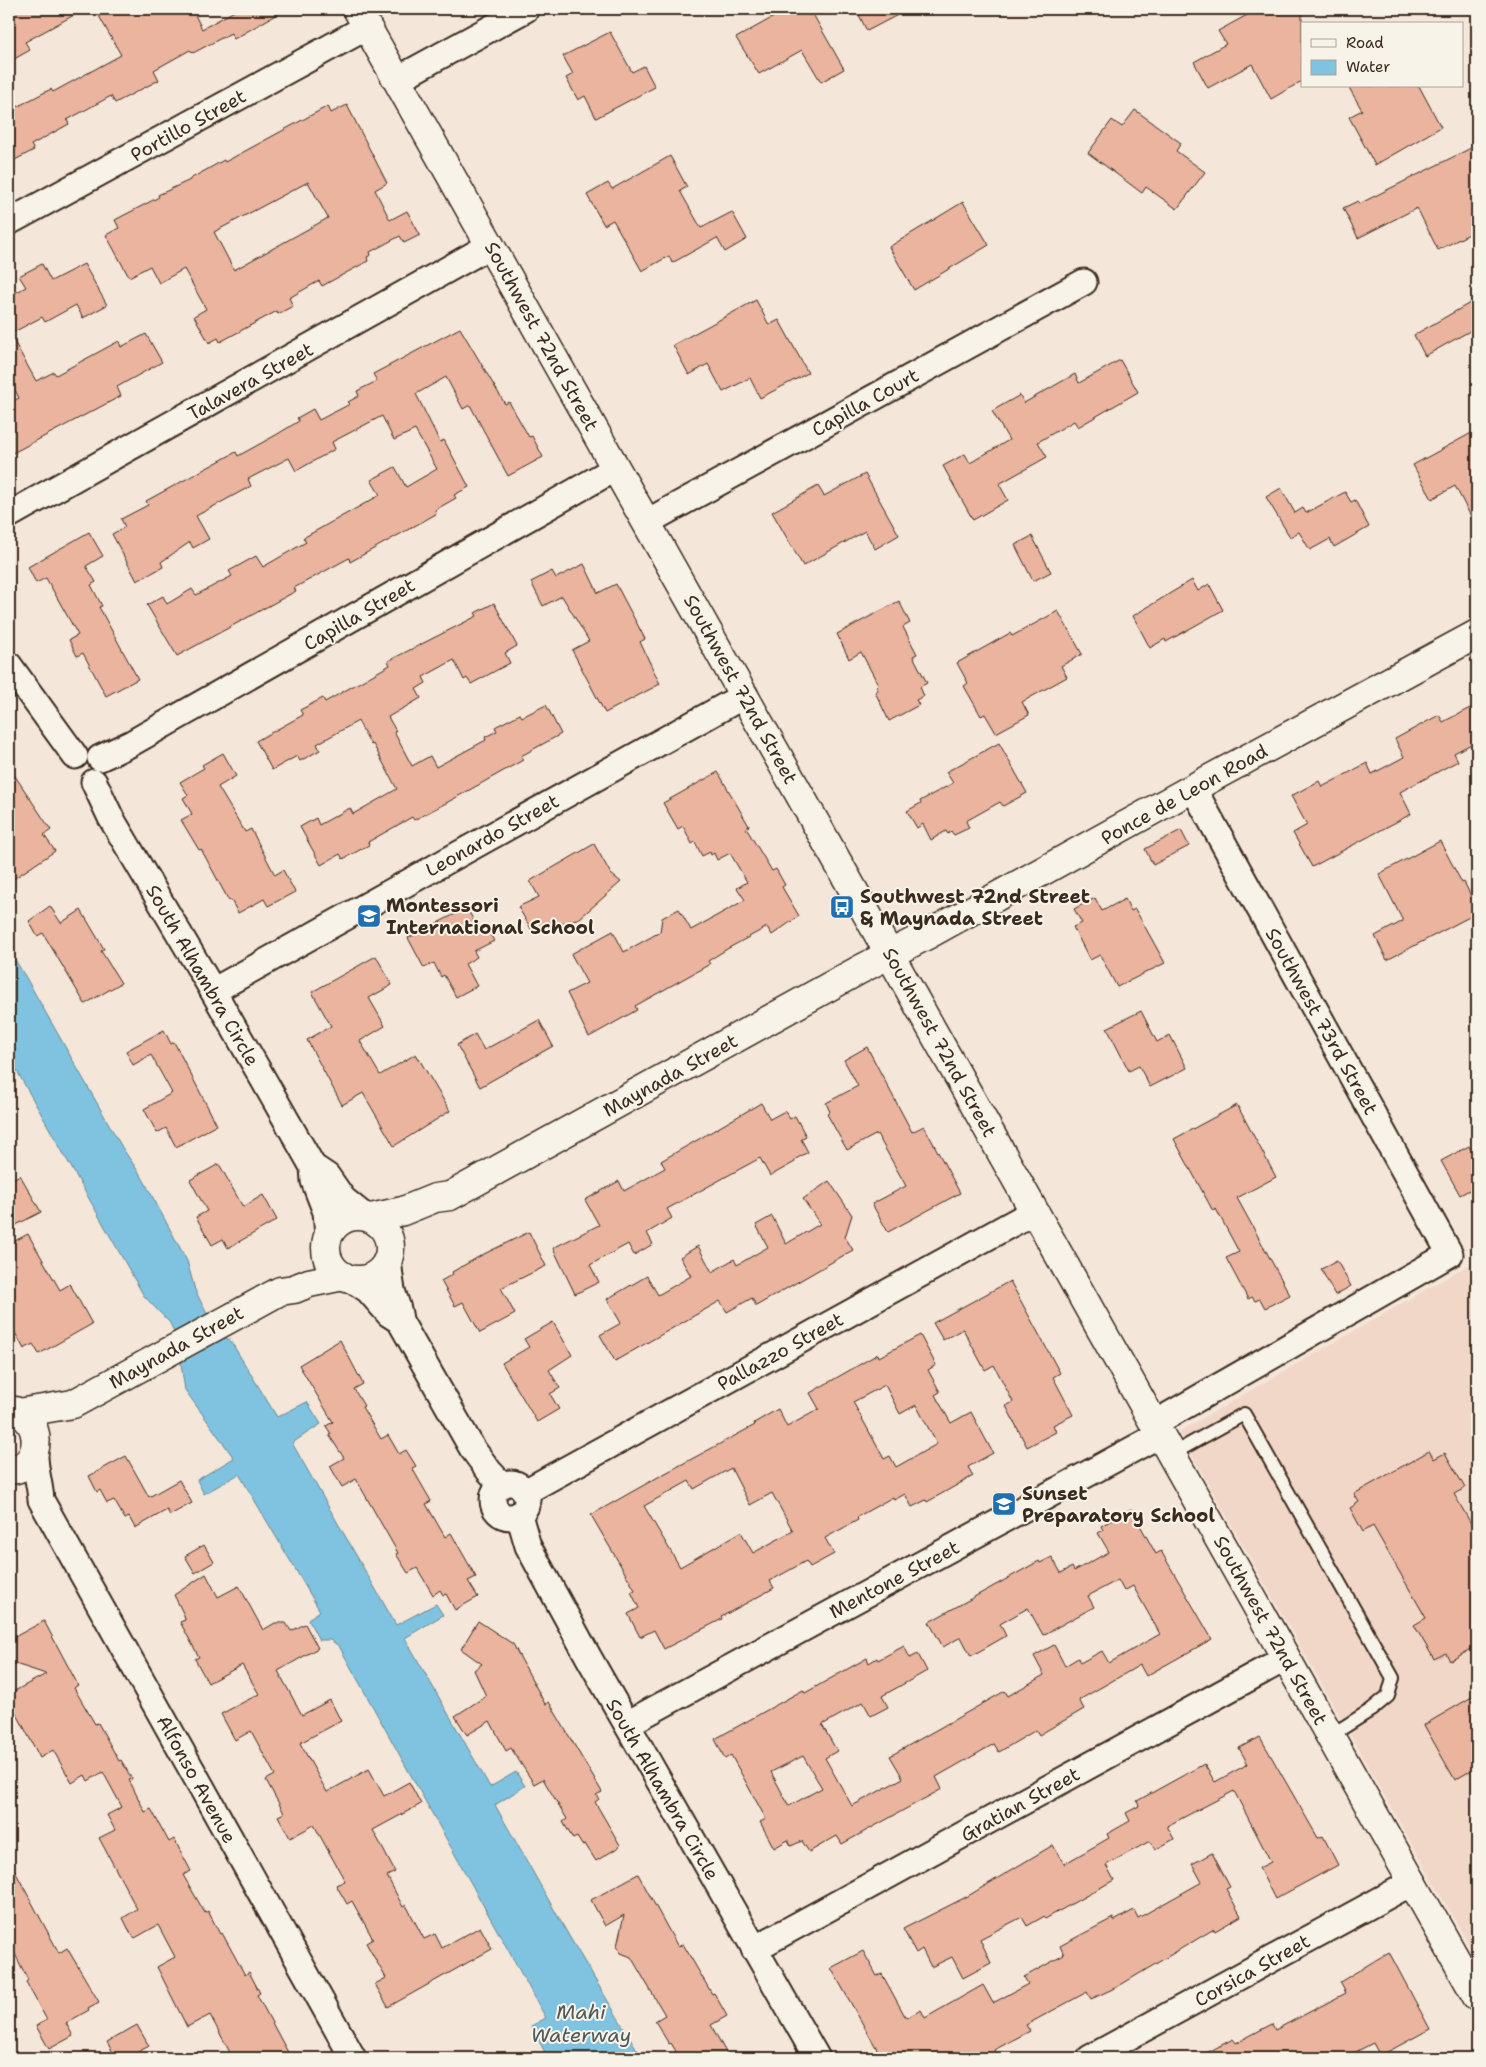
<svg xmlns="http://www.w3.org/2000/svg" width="1486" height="2067" font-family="'Shantell Sans',sans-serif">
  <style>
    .built { fill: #f1d7c8 }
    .water { fill: #80c3e1; stroke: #648693 }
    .building { fill: #eab49f; stroke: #3b2a1e; fill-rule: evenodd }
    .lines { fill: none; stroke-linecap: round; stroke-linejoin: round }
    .lane-casing { stroke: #3b2a1e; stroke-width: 16 }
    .street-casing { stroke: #3b2a1e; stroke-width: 29 }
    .secondary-casing { stroke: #3b2a1e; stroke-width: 31 }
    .lane { stroke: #f7f3e8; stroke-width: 12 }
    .street { stroke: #f7f3e8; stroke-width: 25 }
    .secondary { stroke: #f7f3e8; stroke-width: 28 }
    .labels { text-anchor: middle; stroke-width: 4; stroke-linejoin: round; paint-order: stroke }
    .street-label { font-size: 19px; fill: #3b2a1e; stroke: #f7f3e8 }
    .poi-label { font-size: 19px; font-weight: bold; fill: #3b2a1e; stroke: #f7f3e8; text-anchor: start }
    .water-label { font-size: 20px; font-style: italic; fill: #505858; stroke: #f7f3e8 }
  </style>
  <rect width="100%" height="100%" fill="#f4e6d9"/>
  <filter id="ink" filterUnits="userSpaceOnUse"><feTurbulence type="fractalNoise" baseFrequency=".02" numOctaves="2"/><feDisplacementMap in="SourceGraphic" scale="10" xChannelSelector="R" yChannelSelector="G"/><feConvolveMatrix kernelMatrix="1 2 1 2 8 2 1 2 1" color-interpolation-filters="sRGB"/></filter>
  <g filter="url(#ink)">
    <polygon class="built" points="1477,1260 1477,1959 1179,1432"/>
    <polygon class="water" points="9,950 25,976 123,1149 142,1177 187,1261 195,1290 217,1334 230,1340 277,1417 307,1402 321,1424 292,1443 396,1625 436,1604 443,1615 405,1638 490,1787 516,1772 525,1786 495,1805 569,1936 642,2058 548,2058 531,2026 546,2018 339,1646 330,1640 319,1640 308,1619 320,1611 239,1474 204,1494 197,1480 234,1458 185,1390 181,1364 184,1355 170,1323 144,1296 9,1057"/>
    <g class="building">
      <polygon points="9,9 85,9 25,42 30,50 9,62"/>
      <polygon points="95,9 192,9 202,29 238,9 286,9 234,39 231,33 193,53 190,50 154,70 159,80 115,103 111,96 67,120 69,124 31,145 34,150 9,163 9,111 51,89 53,92 121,55"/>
      <polygon points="788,9 810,9 844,69 821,82 802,50 759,74 736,38"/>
      <polygon points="856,9 909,9 867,31"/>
      <polygon points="1258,9 1302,9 1302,81 1271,99 1252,64 1208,88 1194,62 1226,44 1218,31"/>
      <polygon points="610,32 632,72 644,66 655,87 596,118 585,96 578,100 566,78 573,74 563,56"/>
      <polygon points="1348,86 1419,86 1441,127 1375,165 1349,117 1362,110"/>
      <path d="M347 105 387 183 375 190 390 220 407 211 420 235 404 243 400 236 370 252 371 255 367 257 368 261 322 286 319 281 289 298 293 306 278 314 277 311 220 342 218 338 209 343 194 316 206 309 184 269 159 283 150 266 129 277 106 235 119 228 115 220 159 197 158 195 190 180V179L224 160 225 162 328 106 331 113ZM308 182 328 218 234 270 214 232Z"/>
      <polygon points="1135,110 1181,143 1176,151 1205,172 1177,209 1146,187 1142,193 1088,153 1112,120 1122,127"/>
      <polygon points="1477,145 1477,230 1438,250 1417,208 1358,238 1343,208 1358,201 1359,204"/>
      <polygon points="670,156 687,187 680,191 701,228 732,212 747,239 725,252 717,238 672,263 669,256 642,271 613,220 604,225 587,195 608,183 612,189"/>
      <polygon points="963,202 989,245 914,290 889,247"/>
      <polygon points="42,264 51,281 84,264 107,305 83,318 76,305 45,322 42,317 10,334 36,381 54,372 56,375 119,341 121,347 146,334 162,362 117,387 121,396 9,455 9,403 19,398 9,378 9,296 26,287 19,276"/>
      <polygon points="1477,299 1477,327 1425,356 1414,335"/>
      <polygon points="756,300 769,325 779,320 808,373 760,398 750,378 723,392 708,364 689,375 673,345"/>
      <polygon points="460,328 505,404 509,402 529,437 532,436 543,457 508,476 470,405 463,409 446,377 416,394 440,442 444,440 469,487 454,495 456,498 435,510 436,514 350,562 349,558 294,588 296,591 177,656 147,605 163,596 167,604 192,589 196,595 232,576 229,571 256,556 263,567 306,542 303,538 380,495 371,480 395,467 406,487 437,469 415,430 394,440 382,416 332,442 335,449 296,471 289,458 248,479 251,486 196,516 209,539 193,548 190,542 161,562 163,567 137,581 112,534 125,527 121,519 148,505 146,501 236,452 238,456 276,435 299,421 297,418 313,409 319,420 350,404 348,402 359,396 357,391 377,381 373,374"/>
      <polygon points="1120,360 1138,392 1078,427 1074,421 1038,442 1047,457 999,484 1008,500 973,520 943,466 965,454 970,463 1009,440 992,411 1020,395 1024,403 1075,374 1079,383"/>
      <polygon points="1477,430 1477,528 1455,486 1432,499 1413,465"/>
      <polygon points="865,474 899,535 875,549 865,531 803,566 772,512 818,486 824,496"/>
      <polygon points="1281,488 1295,513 1303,508 1306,513 1345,492 1351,502 1355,500 1369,527 1334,547 1330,539 1310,550 1299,532 1290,537 1266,497"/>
      <polygon points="89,532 103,556 86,566 96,582 91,585 102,606 99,607 138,679 106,696 83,653 77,656 69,640 78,635 46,578 36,583 28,567"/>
      <polygon points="1032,536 1051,572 1033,581 1015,545"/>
      <polygon points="584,564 598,593 616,584 645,639 640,642 660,684 605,713 572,650 589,641 562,596 543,606 531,582 552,571 556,578"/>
      <polygon points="1192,580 1198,591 1209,584 1223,610 1166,642 1165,639 1150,648 1133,616"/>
      <polygon points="899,601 910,623 903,627 917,654 913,656 927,683 920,687 924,696 916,700 919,705 889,721 875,692 878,690 876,686 878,684 861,652 849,659 837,634"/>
      <polygon points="494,603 517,646 505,653 510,663 471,684 467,678 464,680 454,660 423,677 426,683 416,689 421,698 388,717 396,731 394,732 412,766 430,756 436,767 486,740 485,737 497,731 495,727 520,714 522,717 546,705 561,734 521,756 523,760 448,802 414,820 412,817 368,842 369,845 343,859 340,854 321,865 300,827 316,818 319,825 350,808 353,814 397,789 373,744 371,745 358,721 317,744 320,750 300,761 297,756 272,770 256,741 303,715 300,710 323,698 325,702 390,665 388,661 477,616 475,613"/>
      <polygon points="1058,611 1082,654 1061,666 1067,677 1022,702 1029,715 996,733 985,714 981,716 964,686 968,683 957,663 1010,633 1012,636"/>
      <polygon points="1470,708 1477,721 1477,741 1454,753 1458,761 1400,792 1411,814 1312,867 1293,833 1307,825 1291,796 1319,781 1322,787 1367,763 1372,774 1404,757 1395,739 1439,715 1443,722"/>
      <polygon points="999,743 1027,793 1003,806 1000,802 966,821 969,828 954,835 951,831 948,834 946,831 931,840 923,824 917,828 907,811 921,803 920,801 953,783 946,772"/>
      <polygon points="223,753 236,776 218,787 245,832 251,829 275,875 283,870 295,892 268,906 264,899 238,913 231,900 229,901 201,849 199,850 181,820 192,814 183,798 188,795 180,782 204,768 202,765"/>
      <polygon points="9,767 51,830 44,835 55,851 9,882"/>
      <polygon points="718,772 749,826 746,828 772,871 776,869 785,885 782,887 799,916 772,935 767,927 727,949 708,961 710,964 635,1006 637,1010 589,1037 567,993 587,983 571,954 613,931 624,952 660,932 662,918 679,909 691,930 745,900 737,888 747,882 730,853 717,860 714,853 711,855 710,852 702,856 695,842 692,844 683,826 678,829 663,803"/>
      <polygon points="1181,830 1189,846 1153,865 1145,849"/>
      <polygon points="1440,841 1462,883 1464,882 1477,908 1477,913 1387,960 1375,936 1403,921 1379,874"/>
      <polygon points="594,844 611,874 621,882 580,918 533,932 518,907 539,897 530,881"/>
      <polygon points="1095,898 1102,911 1125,899 1131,911 1135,909 1165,963 1117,987 1100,955 1090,960 1073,927 1082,923 1074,909"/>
      <polygon points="50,906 61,923 81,910 104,949 101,951 121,983 85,1004 43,933 37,936 29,921"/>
      <polygon points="467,908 478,929 485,925 494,941 474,951 477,957 465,964 477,986 456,997 444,975 441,977 434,963 424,968 408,938"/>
      <polygon points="376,956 392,985 369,998 385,1026 360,1041 380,1075 416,1054 450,1111 394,1146 363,1093 342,1105 307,1040 331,1026 312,992"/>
      <polygon points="1141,1011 1157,1042 1170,1035 1187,1068 1150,1087 1139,1066 1129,1071 1107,1028"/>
      <polygon points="539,1020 553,1046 480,1087 457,1045 475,1034 484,1050"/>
      <polygon points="164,1030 171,1044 174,1042 217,1125 176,1147 166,1128 157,1133 144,1109 172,1093 151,1055 133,1065 126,1051"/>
      <polygon points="867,1047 912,1132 924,1126 960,1193 888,1232 872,1204 906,1186 877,1134 847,1150 827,1114 830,1112 826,1103 858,1086 844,1060"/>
      <polygon points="761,1103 770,1119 785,1111 790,1119 795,1116 806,1136 801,1139 808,1152 794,1160 795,1162 770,1176 760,1158 667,1209 672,1218 647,1233 653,1244 634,1255 628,1244 590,1265 599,1282 575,1294 553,1248 599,1225 585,1200 619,1181 624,1191 665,1168 661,1161"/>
      <polygon points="1237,1105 1276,1177 1237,1198 1290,1295 1265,1308 1260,1299 1255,1301 1252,1297 1248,1299 1226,1258 1239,1252 1216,1209 1213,1211 1174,1139"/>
      <polygon points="1469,1146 1477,1161 1477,1186 1460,1195 1441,1161"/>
      <polygon points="219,1164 243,1207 263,1195 277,1220 228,1248 223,1239 212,1245 196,1217 207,1211 190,1180"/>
      <polygon points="20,1175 41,1212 16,1225 9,1211 9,1181"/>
      <polygon points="829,1181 852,1215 845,1237 853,1250 756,1306 752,1298 727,1312 720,1301 615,1361 600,1335 621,1323 607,1299 647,1276 658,1295 691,1276 680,1257 698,1246 712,1272 734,1259 737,1265 768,1247 756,1225 772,1216 786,1244 820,1224 803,1199"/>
      <polygon points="529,1232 546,1266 501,1288 515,1314 480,1333 463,1302 455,1306 441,1281 453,1274 452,1272 482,1255"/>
      <polygon points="28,1234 60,1290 70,1284 92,1324 39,1354 33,1344 24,1349 9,1322 9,1244"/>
      <polygon points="1337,1261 1351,1286 1335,1295 1321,1269"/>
      <polygon points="1010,1281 1060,1373 1053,1377 1073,1415 1053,1425 1056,1432 1027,1447 1006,1406 1013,1402 994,1365 985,1370 963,1329 943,1340 933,1323"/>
      <polygon points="553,1322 572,1355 549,1370 560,1388 550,1394 559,1409 537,1422 502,1363 529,1347 524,1339"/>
      <path d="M920 1335 936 1365 928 1370 940 1392 935 1395 951 1423 971 1412 993 1453 968 1467 973 1476 927 1502 926 1500 912 1507 905 1494 894 1500 893 1497 857 1517 858 1520 825 1538 834 1554 810 1567 806 1561 770 1581 774 1588 721 1617 722 1619 664 1649 654 1630 640 1637 628 1614 639 1608 631 1592 635 1590 591 1515 660 1476 755 1425 754 1423 778 1409 787 1427 819 1409 810 1393 878 1354 879 1357ZM885 1385 900 1414 916 1405 937 1444 896 1467 890 1456 884 1459 853 1402ZM731 1468 750 1505 772 1493 793 1531 753 1553 741 1532 680 1567 644 1506 689 1481 694 1489Z"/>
      <polygon points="340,1340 363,1384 354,1389 364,1406 362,1407 381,1439 388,1435 399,1454 406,1450 416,1466 412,1468 431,1501 426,1504 445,1537 451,1533 476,1577 468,1581 478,1597 455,1610 446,1594 443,1595 440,1590 433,1595 417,1568 408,1573 396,1554 398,1553 356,1479 342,1487 330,1466 344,1458 329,1435 331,1434 326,1426 333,1422 299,1365"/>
      <polygon points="1429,1451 1434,1459 1445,1453 1465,1488 1454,1494 1477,1534 1477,1646 1450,1661 1446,1653 1434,1659 1414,1625 1426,1618 1373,1526 1363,1532 1350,1508 1359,1502 1354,1494"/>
      <polygon points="126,1456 149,1497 179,1480 192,1503 170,1515 167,1510 135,1528 129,1517 125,1519 114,1500 107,1503 100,1490 97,1492 89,1476"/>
      <path d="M1131 1509 1156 1554 1161 1551 1212 1639 1146 1676 1140 1665 1079 1700 1084 1709 1039 1735 1036 1730 999 1752 994 1744 936 1777 942 1789 842 1844 837 1836 809 1852 802 1841 791 1846 788 1840 774 1848 760 1822 766 1819 731 1755 725 1759 715 1739 803 1690 805 1693 867 1658 869 1663 877 1658 878 1660 904 1646 910 1658 918 1654 927 1671 882 1696 888 1707 871 1716 863 1702 822 1725 837 1751 825 1758 852 1806 903 1778 890 1756 1005 1691 1008 1696 1044 1675 1034 1656 1054 1645 1065 1666 1078 1658 1080 1663 1102 1651 1109 1663 1160 1634 1133 1586 1124 1591 1118 1580 1088 1596 1094 1607 1043 1635 1028 1608 1000 1624 1006 1636 971 1656 961 1637 943 1647 929 1622 1039 1561 1040 1563 1052 1557 1061 1573 1072 1567 1074 1571 1109 1552 1098 1533 1103 1530 1101 1526ZM803 1756 822 1788 789 1806 771 1772Z"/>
      <polygon points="204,1545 214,1562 195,1573 185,1556"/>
      <polygon points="206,1574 218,1597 239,1586 263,1630 275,1623 286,1623 291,1631 305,1624 318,1648 278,1671 302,1715 330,1700 341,1721 300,1743 327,1792 369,1769 384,1796 409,1782 421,1804 373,1830 395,1872 387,1876 403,1907 406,1905 424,1939 435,1934 442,1948 480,1927 492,1949 388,2007 375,1984 386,1978 366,1943 373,1939 352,1901 347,1904 336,1885 345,1881 314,1825 290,1838 278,1816 284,1813 266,1780 275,1775 251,1731 235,1740 221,1714 259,1694 242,1665 208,1683 195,1659 199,1657 180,1622 185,1620 184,1615 174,1595"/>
      <polygon points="44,1621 78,1685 74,1688 95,1724 98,1723 119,1761 121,1760 132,1779 129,1780 145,1812 151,1809 169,1842 174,1839 191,1871 183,1875 205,1913 208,1911 220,1934 222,1933 245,1975 249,1972 260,1993 257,1995 291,2058 233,2058 210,2015 187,2027 157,1967 175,1957 158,1925 135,1938 131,1934 123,1918 137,1909 99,1838 115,1830 107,1815 122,1807 103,1772 88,1781 85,1775 72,1783 53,1750 40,1758 9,1699 9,1694 46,1674 9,1662 9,1640"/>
      <polygon points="478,1621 513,1644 545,1704 549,1702 602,1792 596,1795 599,1799 595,1802 620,1845 619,1847 596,1861 585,1844 582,1845 577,1837 573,1839 563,1822 567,1819 543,1779 534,1784 511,1748 506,1751 490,1721 467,1735 455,1716 486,1696 474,1670 482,1664 461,1649"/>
      <polygon points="1477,1694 1477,1767 1455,1780 1424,1725"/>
      <polygon points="1260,1737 1318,1838 1323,1836 1338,1865 1275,1899 1259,1868 1271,1862 1234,1791 1167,1826 1174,1839 1155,1850 1150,1841 1106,1865 1114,1880 1045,1919 1043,1917 1027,1926 1022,1917 980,1939 991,1963 963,1978 952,1957 931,1967 922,1949 916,1953 903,1929 968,1896 1053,1845 1064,1864 1109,1838 1107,1834 1130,1821 1126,1813 1139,1806 1137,1801 1204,1764 1215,1782 1248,1764 1239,1748"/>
      <polygon points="1212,1853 1230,1887 1226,1889 1241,1916 1215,1931 1214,1929 1117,1987 1091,1999 1087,1992 1026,2025 1030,2031 994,2050 996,2053 987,2058 882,2058 831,1968 863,1951 877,1976 882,1974 906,2018 921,2010 925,2018 983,1985 993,2003 1028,1984 1024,1977 1064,1955 1060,1946 1113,1918 1114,1921 1134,1910 1138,1918 1202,1882 1192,1864"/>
      <polygon points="9,1860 59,1953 67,1948 99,2002 88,2008 89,2010 66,2023 73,2036 49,2049 36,2026 47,2020 26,1982 28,1980 9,1942"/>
      <polygon points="638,1874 678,1947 683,1944 712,1994 714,1993 727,2016 711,2025 729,2058 680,2058 671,2043 669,2044 655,2021 665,2015 631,1957 621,1953 617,1946 624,1915 605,1926 591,1900"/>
      <polygon points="1389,1952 1430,2029 1380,2056 1373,2043 1344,2058 1197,2058 1233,2039 1236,2043 1272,2024 1275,2030 1346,1993 1340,1982"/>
      <polygon points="137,2025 149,2046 127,2058 116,2058 107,2042"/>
    </g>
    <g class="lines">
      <defs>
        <polyline id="lane" points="1172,1454 1244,1414 1393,1678 1388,1696 1371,1710 1330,1736"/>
        <g id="street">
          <polyline points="398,79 526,9"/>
          <polyline points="9,222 367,27"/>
          <polyline points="9,515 491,245"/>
          <polyline points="647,522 1084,282"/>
          <polyline points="9,665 75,756"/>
          <polyline points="100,758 130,744 616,468"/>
          <polyline points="94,782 111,818 213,991 313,1167 314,1181 326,1212 328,1235"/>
          <polyline points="213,991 745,695"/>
          <polyline points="315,1168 327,1176 343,1199 364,1216"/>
          <path d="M388 1258C389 1269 390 1279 392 1290 395 1302 399 1307 400 1321"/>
          <polyline points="353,1280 368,1290 389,1314 400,1321 472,1448 489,1471 502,1485"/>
          <polyline points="1155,1423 1450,1254 1193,788"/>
          <path d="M35 1450C34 1468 40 1483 41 1500L353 2058"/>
          <circle cx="510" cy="1500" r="17"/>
          <polyline points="525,1492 1035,1211"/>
          <polyline points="519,1515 528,1546 589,1658 817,2058"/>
          <polyline points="627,1724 1161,1434"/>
          <polyline points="754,1949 1286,1658"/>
          <polyline points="1090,2058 1413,1882"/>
        </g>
        <g id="secondary">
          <polyline points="357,9 1477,1997"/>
          <circle cx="358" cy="1248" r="32"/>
          <polyline points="371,1218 403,1211 435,1198 450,1196 861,969 929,934 1193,788 1477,634"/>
          <path d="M9 1410C44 1414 45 1468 9 1470"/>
          <polyline points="19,1413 73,1404 280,1291 294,1289 309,1283 343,1276"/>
        </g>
      </defs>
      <use href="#lane" class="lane-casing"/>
      <use href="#street" class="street-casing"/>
      <use href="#secondary" class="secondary-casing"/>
      <use href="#lane" class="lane"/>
      <use href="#street" class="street"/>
      <use href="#secondary" class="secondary"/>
    </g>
  </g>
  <defs>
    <symbol id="bus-square" viewBox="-11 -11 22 22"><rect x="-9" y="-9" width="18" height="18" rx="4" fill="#1f6fb2" stroke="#f7f3e8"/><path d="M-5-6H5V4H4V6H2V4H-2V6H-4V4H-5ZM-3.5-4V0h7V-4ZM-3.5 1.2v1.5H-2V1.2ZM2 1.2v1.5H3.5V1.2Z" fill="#fff"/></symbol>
    <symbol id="school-square" viewBox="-11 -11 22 22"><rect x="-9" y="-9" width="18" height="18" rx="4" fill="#1f6fb2" stroke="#f7f3e8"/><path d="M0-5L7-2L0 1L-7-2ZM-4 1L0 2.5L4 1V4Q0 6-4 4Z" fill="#fff"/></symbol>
  </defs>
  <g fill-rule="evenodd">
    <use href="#bus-square" x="828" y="893" width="28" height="28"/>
    <use href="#school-square" x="355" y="902" width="28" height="28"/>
    <use href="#school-square" x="990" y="1490" width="28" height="28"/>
  </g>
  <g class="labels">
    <g class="street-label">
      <text transform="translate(188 125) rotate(-29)" y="7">Portillo Street</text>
      <text transform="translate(542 336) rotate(61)" y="7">Southwest 72nd Street</text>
      <text transform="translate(250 381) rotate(-29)" y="7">Talavera Street</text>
      <text transform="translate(865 402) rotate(-29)" y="7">Capilla Court</text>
      <text transform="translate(359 614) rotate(-30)" y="7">Capilla Street</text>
      <text transform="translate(741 689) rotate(61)" y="7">Southwest 72nd Street</text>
      <text transform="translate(1184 794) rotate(-29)" y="7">Ponce de Leon Road</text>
      <text transform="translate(492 835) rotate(-29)" y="7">Leonardo Street</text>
      <text transform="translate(203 975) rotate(60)" y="7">South Alhambra Circle</text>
      <text transform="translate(1322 1021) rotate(61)" y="7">Southwest 73rd Street</text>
      <text transform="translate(940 1042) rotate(61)" y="7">Southwest 72nd Street</text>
      <text transform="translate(670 1075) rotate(-29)" y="7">Maynada Street</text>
      <text transform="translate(176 1347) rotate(-29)" y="7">Maynada Street</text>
      <text transform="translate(780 1351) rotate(-29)" y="7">Pallazzo Street</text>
      <text transform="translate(894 1579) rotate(-28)" y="7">Mentone Street</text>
      <text transform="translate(1271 1630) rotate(61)" y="7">Southwest 72nd Street</text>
      <text transform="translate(197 1779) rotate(61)" y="7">Alfonso Avenue</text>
      <text transform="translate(663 1789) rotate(60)" y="7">South Alhambra Circle</text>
      <text transform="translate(1020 1804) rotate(-29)" y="7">Gratian Street</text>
      <text transform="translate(1252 1970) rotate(-29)" y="7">Corsica Street</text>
    </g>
    <g class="poi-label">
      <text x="860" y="903">Southwest 72nd Street<tspan x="860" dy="22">&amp; Maynada Street</tspan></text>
      <text x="386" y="912">Montessori<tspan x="386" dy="22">International School</tspan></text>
      <text x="1022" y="1500">Sunset<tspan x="1022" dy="22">Preparatory School</tspan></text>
    </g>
    <g class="water-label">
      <text x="581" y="2019">Mahi<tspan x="581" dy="23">Waterway</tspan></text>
    </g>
  </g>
  <rect width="1486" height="2067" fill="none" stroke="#f7f3e8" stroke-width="30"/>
  <rect x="15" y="15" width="1456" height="2037" fill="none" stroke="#3b2a1e" stroke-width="2" filter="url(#ink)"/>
  <rect x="1301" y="22" width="162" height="65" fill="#f7f3e8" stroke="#aca397"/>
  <rect x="1311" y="39" width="25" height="8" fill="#f7f3e8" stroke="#aca397"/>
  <text x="1346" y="48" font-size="15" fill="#3b2a1e">Road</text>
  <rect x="1311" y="60" width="25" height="15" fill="#80c3e1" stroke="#aca397"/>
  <text x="1346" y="72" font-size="15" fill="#3b2a1e">Water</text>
</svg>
